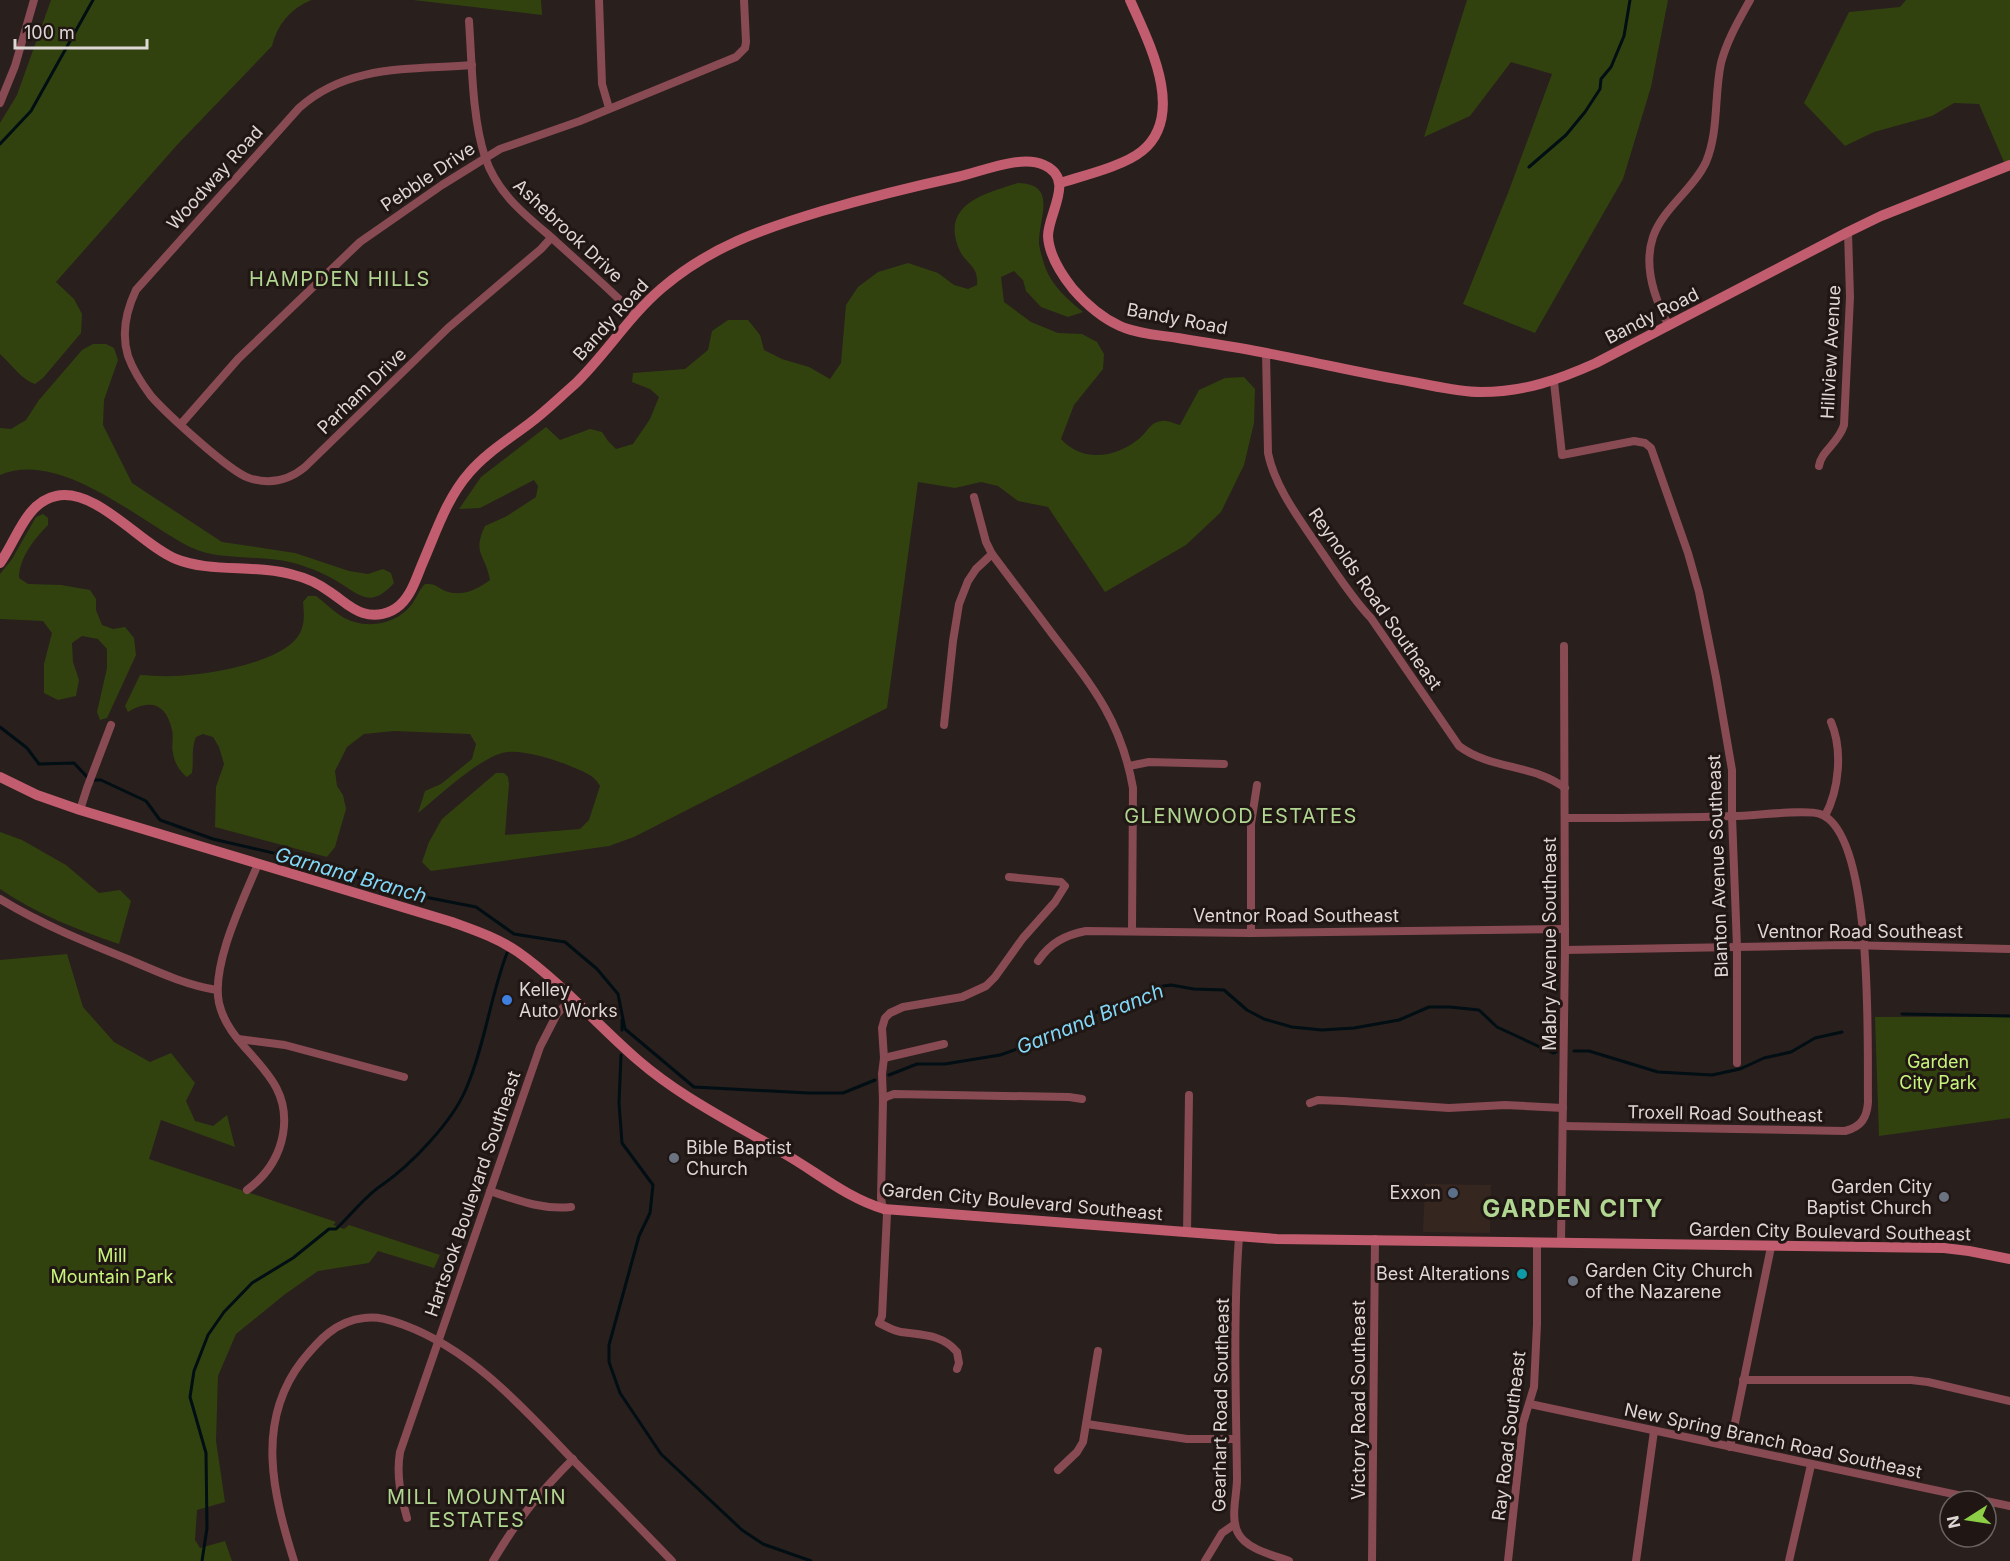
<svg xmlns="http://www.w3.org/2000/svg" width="2010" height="1561" font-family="Inter,sans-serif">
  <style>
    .built { fill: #362620 }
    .green { fill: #31420f }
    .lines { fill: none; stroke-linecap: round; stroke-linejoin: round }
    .stream { stroke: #010e14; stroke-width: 3 }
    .street { stroke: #884a53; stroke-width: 8 }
    .secondary { stroke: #c15d6e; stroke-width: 10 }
    .shop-dot { fill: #3f7fe0; stroke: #201613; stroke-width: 2 }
    .worship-dot { fill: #6b7280; stroke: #201613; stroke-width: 2 }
    .service-dot { fill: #5c6f8a; stroke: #201613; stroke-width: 2 }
    .culture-dot { fill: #0f9aa8; stroke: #201613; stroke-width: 2 }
    .labels { text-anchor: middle; stroke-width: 6; stroke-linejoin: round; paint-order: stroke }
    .street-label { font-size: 18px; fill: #ded7d5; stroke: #201613 }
    .poi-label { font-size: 18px; fill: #ded7d5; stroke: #201613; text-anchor: start }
    .park-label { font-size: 18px; fill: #c7f47a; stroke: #201613 }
    .neighbourhood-label { font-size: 20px; letter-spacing: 1.5px; fill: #b0d691; stroke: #201613 }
    .water-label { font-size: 20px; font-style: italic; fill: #81d8f8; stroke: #201613 }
    .district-label { font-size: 24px; font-weight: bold; letter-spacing: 1.5px; fill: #b0d691; stroke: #201613 }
  </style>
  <rect width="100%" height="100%" fill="#291f1c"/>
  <polygon class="built" points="1425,1184 1491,1185 1490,1233 1423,1232"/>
  <g class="green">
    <path d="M51 0H311C290 9 277 25 272 46L177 145 56 282 74 299 82 314 81 333 43 378 35 384C22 380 11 364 0 354V123L17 95Z"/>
    <polygon points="413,0 541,0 542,15"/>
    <polygon points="1467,0 1668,0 1651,87 1623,179 1535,333 1463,304 1508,193 1552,74 1511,62 1470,116 1424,137"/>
    <polygon points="1906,0 2010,0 2010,160 2004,162 1979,104 1954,103 1932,116 1874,132 1845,146 1804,103 1849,12 1900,7"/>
    <path d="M1018 183C1059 184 1038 219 1039 244 1040 251 1043 260 1045 267 1053 287 1067 299 1083 312L1068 317 1041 307 1026 291 1023 280 1014 271 1001 277 1004 302 1031 322 1058 333 1082 334 1097 342 1104 354 1103 369 1074 405 1061 439C1083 463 1116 458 1140 438 1148 431 1150 422 1162 421 1167 420 1175 424 1180 425L1199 390 1225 378 1244 377 1255 389 1254 423 1244 465 1221 512 1186 545 1105 592 1048 507 1018 501 998 486 981 482 955 488 918 482 887 708 634 837 609 846 431 871 422 862 429 842 442 819 496 773H504L508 777 509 784 505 835 580 829 589 820 600 786C594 774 581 771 570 766 554 759 518 748 502 753 477 760 439 796 418 813L425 791 441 784 472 759 476 744 470 734 394 731 364 734 347 747 335 771 337 786 343 795 346 809 335 847 327 857 215 827 216 787 224 764 219 747 213 737 203 734 196 737C191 748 194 761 192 773L187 777C180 772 174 762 173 753 171 746 174 738 172 730 166 703 150 699 128 712L125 706 140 675C150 675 161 677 172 676 203 676 285 663 300 633 305 623 304 613 303 602L308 596H316C324 602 332 610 341 616 363 630 396 626 412 604 417 597 419 590 425 584 436 584 434 585 443 590 460 598 477 590 490 580 485 553 472 554 485 526L507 516 536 497 538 486 534 480 480 508 459 509 481 477 546 427 560 440 590 429 602 432 608 441 616 449 633 444 650 419 659 397 650 389 632 382 633 373 685 369 708 350 712 331 728 320H748L760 335 764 350 782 359 809 367 830 379 841 363 846 305 858 287 878 272 908 263 938 273 954 285 968 289 977 285C979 265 965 264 959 249 940 204 986 193 1018 183Z"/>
    <path d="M93 344H106L114 348 118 360 104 400 103 425 132 483 222 542 295 553 349 571 368 574 383 569 391 573 394 583C370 610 359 594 335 580 326 575 316 570 306 567 270 552 222 563 190 547 139 521 60 449 0 475V428L11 429 26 420 39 400 82 350Z"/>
    <path d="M43 514 48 518V525C34 539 19 558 19 578L28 584 61 585 90 590 96 599V610L102 625 113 629 125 627 134 638 136 655 107 718 100 720 97 712 107 668V649L98 639 82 636 72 643 73 662 79 680 76 696 58 700 44 693V664L52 633 43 621 0 619V574L12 559 36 517Z"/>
    <path d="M0 832 22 840 66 865 99 893 120 890 131 901 119 944C78 930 37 914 0 889Z"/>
    <polygon points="67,954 83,1007 114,1042 150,1062 171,1053 195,1083 186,1101 195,1121 213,1126 227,1115 235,1147 161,1120 149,1159 336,1222 333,1225 344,1229 349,1225 440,1255 434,1268 378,1251 369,1263 318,1271 284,1295 236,1334 218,1376 216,1441 225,1502 197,1510 195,1540 200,1548 225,1541 232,1561 0,1561 0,960"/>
    <polygon points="1875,1017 2010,1017 2010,1118 1879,1136"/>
  </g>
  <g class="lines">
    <g class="stream">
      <polyline points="0,144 31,111 93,0"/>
      <polyline points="1529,167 1566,135 1585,112 1600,89 1601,79 1611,67 1624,36 1630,0"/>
      <polyline points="0,727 27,748 39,764 74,763 90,780 101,780 146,801 160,820 213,839 330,866 389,890 476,907 514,934 565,942 597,969 618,994 625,1029 694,1087 808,1093 843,1093 875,1080"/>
      <polyline points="1902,1014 2010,1016"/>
      <polyline points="622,1030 622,1020"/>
      <polyline points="1574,1051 1589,1051 1658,1072 1712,1075 1740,1069 1764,1058 1791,1052 1815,1038 1842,1032"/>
      <polyline points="621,1055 619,1103 622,1143 653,1185 650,1213 639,1236 609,1345 609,1362 620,1393 661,1454 742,1530 763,1544 811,1561"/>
      <polyline points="889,1075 917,1064 945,1064 1000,1055 1052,1037 1097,1012 1124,1003 1157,987 1171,985 1194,989 1224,990 1247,1010 1264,1019 1292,1027 1322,1030 1354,1028 1399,1020 1429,1007 1450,1007 1479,1010 1497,1027 1553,1053 1556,1052"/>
      <path d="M202 1561 207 1528 206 1453 190 1397 194 1371 208 1335 224 1312 252 1283 293 1258 329 1229H336C351 1215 365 1196 382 1185 412 1164 452 1122 466 1089 485 1045 490 997 507 953"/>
    </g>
    <g class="street">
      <polyline points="599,0 602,84 609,108"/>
      <path d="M469 21C472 63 472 118 485 157 497 193 524 214 551 237 579 263 609 288 635 315"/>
      <path d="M472 65C410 70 348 64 299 108L136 290C126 311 121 333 128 356 133 370 142 384 151 396 166 413 230 472 249 478 270 485 288 481 305 467L448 328 541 249 551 238"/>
      <polyline points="0,103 15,66 34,0"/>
      <path d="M1669 326C1655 300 1643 267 1653 237 1663 208 1693 190 1706 162 1719 131 1714 96 1721 63 1727 40 1739 20 1750 0"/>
      <path d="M1266 352 1268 453C1275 488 1301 521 1321 551 1337 574 1352 598 1371 618L1459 746C1491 770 1534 764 1565 788"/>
      <polyline points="1554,382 1562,455 1634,441 1645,443 1651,448 1688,553 1699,592 1716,677 1732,770 1732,816 1737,947 1737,1063"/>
      <polyline points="181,424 238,359 360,242 442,185 500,149 580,121 736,57 745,48 746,42 744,0"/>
      <path d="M1819 466C1821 451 1838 444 1844 425L1850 297 1848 232"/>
      <path d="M974 497 986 542 992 554C1012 581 1033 608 1053 635 1094 688 1121 721 1133 788L1132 930"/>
      <polyline points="944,725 953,641 959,604 968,581 976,569 992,554"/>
      <polyline points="1129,766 1149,762 1224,764"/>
      <polyline points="80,810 87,788 111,725"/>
      <path d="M1825 816C1839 790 1843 750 1831 722"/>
      <path d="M0 899C41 924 85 942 130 960 158 972 186 985 217 990"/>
      <polyline points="1251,933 1251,824 1257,785"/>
      <polyline points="1565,950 1846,945 2010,949"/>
      <path d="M1038 961C1050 943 1065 935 1086 931L1251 933 1565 929"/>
      <polyline points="238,1039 285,1045 404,1077"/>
      <polyline points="884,1058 944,1044"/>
      <polyline points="883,1100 886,1097 894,1094 1069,1097 1082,1099"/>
      <polyline points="1310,1103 1318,1100 1343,1101 1449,1108 1505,1105 1563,1108"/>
      <path d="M1563 1126 1845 1131C1861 1127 1867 1118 1868 1102 1867 1051 1875 833 1820 814 1806 809 1752 816 1734 816 1678 818 1621 818 1565 818"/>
      <path d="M247 1190C266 1176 279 1157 283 1134 294 1071 230 1053 219 1003 211 965 243 900 258 864"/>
      <path d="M490 1191C517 1200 542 1210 571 1207"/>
      <polyline points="1187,1233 1189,1095"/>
      <path d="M1239 1237C1233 1317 1236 1398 1237 1479 1237 1495 1230 1518 1238 1533 1246 1549 1273 1555 1289 1561"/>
      <polyline points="1561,1243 1565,950 1564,646"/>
      <path d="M957 1369 959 1363 957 1352C942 1334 921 1335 901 1332 893 1331 886 1326 879 1323L882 1316 887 1214 882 1204 881 1198 883 1100 882 1074 884 1058 882 1028 885 1018 890 1013 903 1007 962 997 986 986 995 977 1023 938 1055 902 1065 886 1061 882 1009 877"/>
      <polyline points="1743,1380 1911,1380 1928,1382 2010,1401"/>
      <polyline points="1530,1404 2010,1506"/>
      <polyline points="1087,1424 1187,1439 1236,1439"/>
      <polyline points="1730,1447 1771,1247"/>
      <polyline points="1058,1470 1077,1452 1083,1442 1098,1351"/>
      <path d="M407 1518C401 1496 396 1476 400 1452L540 1047 557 1014 572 998"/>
      <path d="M294 1561C273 1494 255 1422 302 1361 319 1340 336 1321 364 1318 378 1316 390 1320 404 1325 474 1351 525 1410 576 1463 608 1495 640 1528 672 1561"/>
      <path d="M493 1561C517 1520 540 1492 573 1459"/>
      <polyline points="1205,1561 1222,1533 1235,1524"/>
      <polyline points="1372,1561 1375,1239"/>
      <polyline points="1508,1561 1523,1423 1534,1387 1537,1324 1537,1242"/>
      <polyline points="1636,1561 1654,1431"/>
      <polyline points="1789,1561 1811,1465"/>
    </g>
    <g class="secondary">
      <path d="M1060 183C1082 176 1124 166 1142 151 1187 114 1148 41 1130 0"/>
      <path d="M0 563C16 541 26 502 56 496 96 487 141 545 176 559 210 573 256 564 294 575 307 578 319 584 330 592 341 599 350 609 363 613 376 617 390 614 400 605 412 594 417 576 423 562 436 532 447 498 469 473 486 453 509 439 530 423 546 411 560 397 575 384 606 354 629 316 662 288 710 247 762 229 822 211 867 198 911 187 957 177 981 172 1021 154 1044 165 1076 179 1048 213 1048 236 1049 256 1061 274 1073 289 1086 304 1102 318 1120 326 1138 334 1159 335 1178 338 1207 343 1237 347 1266 353 1315 362 1364 374 1413 382 1435 386 1458 392 1481 392 1524 392 1558 380 1596 363L1848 232 1881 216 2010 165"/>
      <path d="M0 777 37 795 80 810 452 922C474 930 498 938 518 952 562 983 598 1026 639 1061 683 1099 736 1124 785 1154 818 1173 847 1198 884 1209L1277 1239 1944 1248 1969 1251 2010 1259"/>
    </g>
  </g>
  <circle class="shop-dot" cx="507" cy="1000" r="6"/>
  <g class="worship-dot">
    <circle cx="674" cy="1158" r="6"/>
    <circle cx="1944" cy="1197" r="6"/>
    <circle cx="1573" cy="1281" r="6"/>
  </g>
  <circle class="service-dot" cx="1453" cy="1193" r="6"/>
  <circle class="culture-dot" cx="1522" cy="1274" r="6"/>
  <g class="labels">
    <g class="street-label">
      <text transform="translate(428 177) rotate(-34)" y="6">Pebble Drive</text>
      <text transform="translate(215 178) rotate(-48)" y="6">Woodway Road</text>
      <text transform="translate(568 231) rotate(43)" y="6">Ashebrook Drive</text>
      <text transform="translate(1652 316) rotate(-27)" y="6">Bandy Road</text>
      <text transform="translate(1177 319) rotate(11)" y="6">Bandy Road</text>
      <text transform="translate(611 320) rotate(-48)" y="6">Bandy Road</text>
      <text transform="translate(1831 352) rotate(-87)" y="6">Hillview Avenue</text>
      <text transform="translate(362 391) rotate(-44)" y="6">Parham Drive</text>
      <text transform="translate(1375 599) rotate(55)" y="6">Reynolds Road Southeast</text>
      <text transform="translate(1718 866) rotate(-92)" y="6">Blanton Avenue Southeast</text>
      <text x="1296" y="922">Ventnor Road Southeast</text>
      <text x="1860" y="938">Ventnor Road Southeast</text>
      <text transform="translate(1550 944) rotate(-90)" y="6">Mabry Avenue Southeast</text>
      <text transform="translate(1725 1114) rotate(1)" y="6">Troxell Road Southeast</text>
      <text transform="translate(473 1194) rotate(-71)" y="6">Hartsook Boulevard Southeast</text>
      <text transform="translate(1022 1202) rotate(5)" y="6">Garden City Boulevard Southeast</text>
      <text transform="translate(1830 1232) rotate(1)" y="6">Garden City Boulevard Southeast</text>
      <text transform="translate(1359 1400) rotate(-90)" y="6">Victory Road Southeast</text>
      <text transform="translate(1221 1405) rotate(-89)" y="6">Gearhart Road Southeast</text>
      <text transform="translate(1509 1436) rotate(-83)" y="6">Ray Road Southeast</text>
      <text transform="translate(1773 1441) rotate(12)" y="6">New Spring Branch Road Southeast</text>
    </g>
    <g class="poi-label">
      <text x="519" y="996">Kelley<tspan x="519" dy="21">Auto Works</tspan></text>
      <text x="686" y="1154">Bible Baptist<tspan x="686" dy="21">Church</tspan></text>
      <text x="1932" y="1193" text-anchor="end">Garden City<tspan x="1932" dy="21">Baptist Church</tspan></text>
      <text x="1441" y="1199" text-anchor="end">Exxon</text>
      <text x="1585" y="1277">Garden City Church<tspan x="1585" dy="21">of the Nazarene</tspan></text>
      <text x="1510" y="1280" text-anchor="end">Best Alterations</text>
    </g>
    <g class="park-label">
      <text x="1938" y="1068">Garden<tspan x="1938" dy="21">City Park</tspan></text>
      <text x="112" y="1262">Mill<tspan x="112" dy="21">Mountain Park</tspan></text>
    </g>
    <g class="neighbourhood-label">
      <text x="340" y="286">HAMPDEN HILLS</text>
      <text x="1241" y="823">GLENWOOD ESTATES</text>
      <text x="477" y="1504">MILL MOUNTAIN<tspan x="477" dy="23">ESTATES</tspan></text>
    </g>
    <g class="water-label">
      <text transform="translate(351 875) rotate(16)" y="7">Garnand Branch</text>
      <text transform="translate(1090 1019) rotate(-22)" y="7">Garnand Branch</text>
    </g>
    <g class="district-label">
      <text x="1573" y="1217">GARDEN CITY</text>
    </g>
  </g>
  <g transform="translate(1968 1519) rotate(258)"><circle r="28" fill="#201613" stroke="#6c6361" stroke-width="1.5"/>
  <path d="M0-4.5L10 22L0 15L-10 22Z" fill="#8cce45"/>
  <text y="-9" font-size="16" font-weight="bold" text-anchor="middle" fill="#ded7d5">N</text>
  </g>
  <path d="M15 39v9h132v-9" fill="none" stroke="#ded7d5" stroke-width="3"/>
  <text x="24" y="39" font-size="18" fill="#ded7d5" stroke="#201613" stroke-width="4.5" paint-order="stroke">100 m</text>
</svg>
